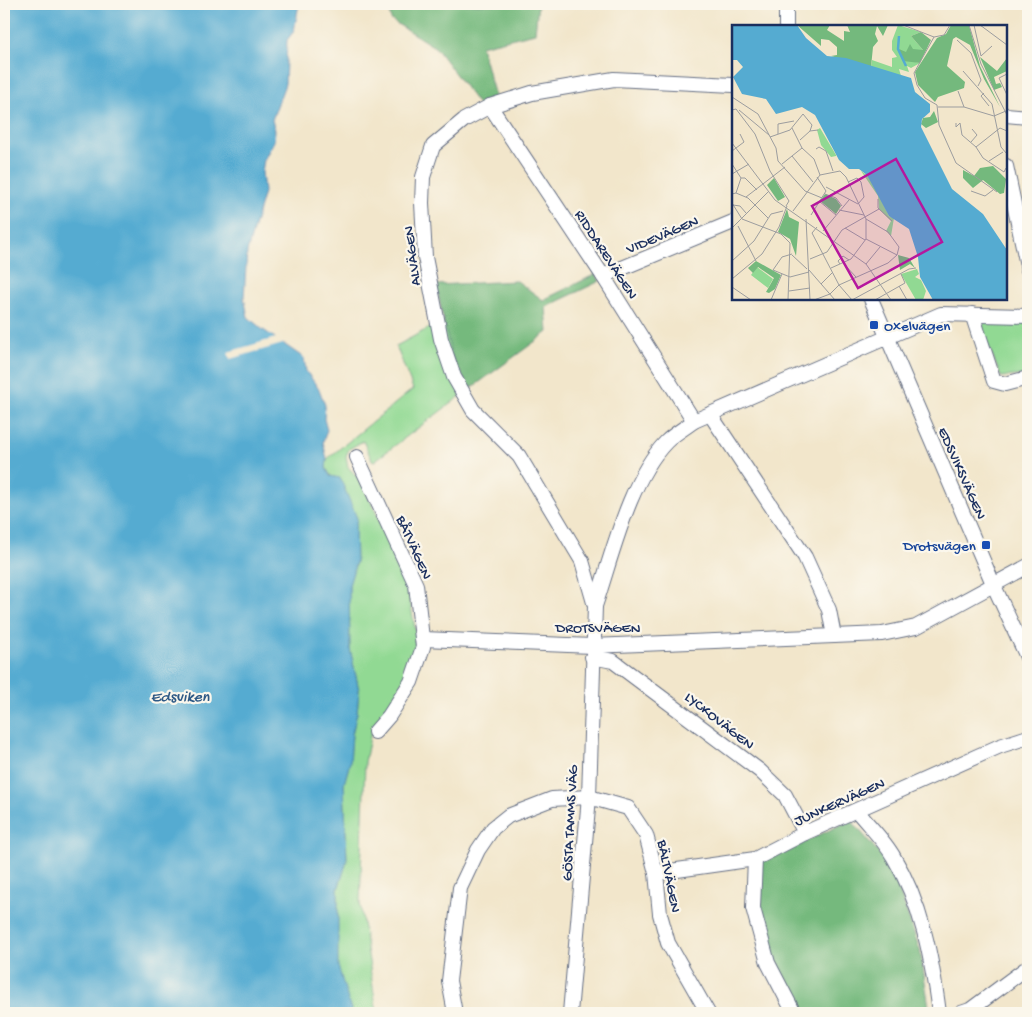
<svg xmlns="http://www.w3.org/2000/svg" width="1032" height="1017" font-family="'Gochi Hand',sans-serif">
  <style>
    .green { fill: #91d993; stroke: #568478 }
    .forest { fill: #74b97d; stroke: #48746e }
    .water { fill: #55abd1; stroke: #386d98 }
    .pier { fill: #f2e6cb }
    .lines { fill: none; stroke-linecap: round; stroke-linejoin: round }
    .minor-casing { stroke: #666f84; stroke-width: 16 }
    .minor { stroke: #fff; stroke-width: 14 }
    .transit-dot { fill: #1a4fb4; stroke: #fbf7ec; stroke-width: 2 }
    .labels { text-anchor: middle; stroke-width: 4.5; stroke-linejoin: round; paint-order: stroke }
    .street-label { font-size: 15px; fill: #1b2f5e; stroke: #fbf7ec }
    .transit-label { font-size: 15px; fill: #164399; stroke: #fbf7ec; text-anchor: start }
    .water-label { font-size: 16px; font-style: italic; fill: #2f5a86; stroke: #fbf7ec }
    .inset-river { fill: none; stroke: #55abd1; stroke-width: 2.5 }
    .inset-road { fill: none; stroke: #9c9d9f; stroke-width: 1 }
    .view { fill: #b5179e; fill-opacity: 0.15; stroke: #b5179e; stroke-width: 2.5 }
    .inset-edge { fill: none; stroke: #1b2f5e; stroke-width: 2.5 }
  </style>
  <rect width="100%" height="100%" fill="#fbf7ec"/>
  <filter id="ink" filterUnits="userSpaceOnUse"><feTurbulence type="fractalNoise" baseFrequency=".02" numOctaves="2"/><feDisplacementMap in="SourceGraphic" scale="10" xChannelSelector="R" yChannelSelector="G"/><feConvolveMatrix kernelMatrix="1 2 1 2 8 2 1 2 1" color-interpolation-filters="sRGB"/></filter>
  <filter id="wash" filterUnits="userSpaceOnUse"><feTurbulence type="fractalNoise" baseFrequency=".0096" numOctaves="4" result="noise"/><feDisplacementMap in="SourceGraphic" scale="20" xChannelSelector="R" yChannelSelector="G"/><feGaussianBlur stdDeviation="1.12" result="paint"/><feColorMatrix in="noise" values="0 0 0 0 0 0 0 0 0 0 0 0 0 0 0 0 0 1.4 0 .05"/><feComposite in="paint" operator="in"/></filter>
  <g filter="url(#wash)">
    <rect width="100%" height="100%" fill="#f2e6cb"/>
    <g class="green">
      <polygon points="984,318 1028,322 1028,375 1001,377 982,331"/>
      <polygon points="442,321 466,392 373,462 363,441 349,449 346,456 348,467 360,480 390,541 389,547 396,557 408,590 416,634 416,654 398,692 371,732 365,762 360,903 377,1013 352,1013 337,966 338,889 347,861 344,784 350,762 352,734 357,713 359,690 350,649 349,585 356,562 355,529 357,518 326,468 327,459 413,389 396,346"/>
    </g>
    <g class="forest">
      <polygon points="388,4 538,4 535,33 481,46 496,100 480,107 436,48 391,20"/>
      <polygon points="596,274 600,281 546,307 548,332 466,392 451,355 436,285 517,281 543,300"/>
      <polygon points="851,820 891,867 920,950 930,1013 800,1013 772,956 760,907 761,862"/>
    </g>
    <polygon class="water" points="4,4 299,4 294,31 287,40 285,84 272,120 275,130 274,141 264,160 262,172 264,192 247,252 244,297 248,317 262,329 304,358 306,371 319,389 325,405 324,419 327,430 323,442 327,459 326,468 330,476 340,478 357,518 355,529 356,562 349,585 350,649 359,690 357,713 352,734 350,762 344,784 347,861 338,889 338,966 352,1013 4,1013"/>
    <polygon class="pier" points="279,337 286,343 230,359 228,352"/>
  </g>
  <g filter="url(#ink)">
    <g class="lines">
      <defs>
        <g id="minor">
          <polyline points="786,26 786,4"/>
          <polyline points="490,106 603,276 694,421"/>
          <polyline points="1006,115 1028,117"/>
          <polyline points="1006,166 1028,270"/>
          <polyline points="603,276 733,222"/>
          <polyline points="871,299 994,586 1028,659"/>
          <polyline points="972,314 994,381 1005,384 1028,378"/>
          <polyline points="710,414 805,557 829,610 834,636"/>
          <polyline points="357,457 416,585 423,647 411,682 389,716 375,732"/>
          <path d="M595 606C612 556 629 480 666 442 674 434 685 428 694 421L941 314 1028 316"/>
          <polyline points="423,639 592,646 882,634 916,627 1028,566"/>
          <polyline points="592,657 613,661 760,771 785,795 805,833"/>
          <path d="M857 811C869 826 884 840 893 856 922 904 932 959 939 1013"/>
          <polyline points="755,859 753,908 768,963 794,1013"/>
          <polyline points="656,873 755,859 805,833 1000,746 1028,737"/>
          <polyline points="455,1013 449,981 460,888 478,850 493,828 508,816 552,799 589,797 628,808 646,835 656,873 660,914 668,943 708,1013"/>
          <polyline points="570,1013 589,797 595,606 582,561 519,456 473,410 454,377 441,339 425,257 422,203 423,177 433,146 464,120 490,106 532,93 614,79 733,85"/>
          <polyline points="961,1013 970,1010 1028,967"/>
        </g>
      </defs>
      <use href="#minor" class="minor-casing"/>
      <use href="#minor" class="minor"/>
    </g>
  </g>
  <g class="transit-dot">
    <rect x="869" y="320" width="10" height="10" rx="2.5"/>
    <rect x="981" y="540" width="10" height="10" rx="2.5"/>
  </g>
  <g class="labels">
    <g class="street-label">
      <text transform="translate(662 234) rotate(-23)" y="5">VIDEVÄGEN</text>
      <text transform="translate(607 254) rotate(57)" y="5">RIDDAREVÄGEN</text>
      <text transform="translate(411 256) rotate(-97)" y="5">ALVÄGEN</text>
      <text transform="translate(963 473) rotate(66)" y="5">EDSVIKSVÄGEN</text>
      <text transform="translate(415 547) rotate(66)" y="5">BÅTVÄGEN</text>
      <text x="598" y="632">DROTSVÄGEN</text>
      <text transform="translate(720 720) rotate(38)" y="5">LYCKOVÄGEN</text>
      <text transform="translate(839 801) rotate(-24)" y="5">JUNKERVÄGEN</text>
      <text transform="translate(569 823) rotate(-87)" y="5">GÖSTA TAMMS VÄG</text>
      <text transform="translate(670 876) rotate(79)" y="5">BÄLTVÄGEN</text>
    </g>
    <g class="transit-label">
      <text x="884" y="330">Oxelvägen</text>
      <text x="976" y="550" text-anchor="end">Drotsvägen</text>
    </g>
    <g class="water-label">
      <text x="180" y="701">Edsviken</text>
    </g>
  </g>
  <g transform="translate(732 25)">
    <rect width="275" height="275" fill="#f2e6cb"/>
    <path d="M166 0 189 7 179 11 191 25 174 27V35L188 38 179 43 175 41 177 47 167 44 169 51 139 42 140 35 160 42V33L165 32 160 25V16ZM88 103 104 130V131L99 132 89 120 85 105ZM129 146 139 153 157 191 162 193 159 211 154 206 159 196 147 184 146 171ZM25 242 41 254 36 263 19 250ZM185 244 187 249 183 252 189 255 194 266 191 275H184L169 249Z" fill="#91d993"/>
    <path d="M65 0H98L95 5 112 16V6L118 7 115 0H156L151 11 145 1 143 9 146 16 141 22 139 42 99 31 105 30V22L97 15 89 14V21ZM219 0H237L248 41 268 82 252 54 238 20 224 12 221 14 215 41 233 57 232 63 206 72 203 77 186 60 183 47 205 13 214 9ZM189 7 199 15 188 38 171 36 167 24 174 27 178 19 181 24 191 25 179 11ZM248 32 265 46 275 33V46L262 52 264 59 268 58 270 62 262 65ZM202 86 206 97 194 103 189 99 191 93 198 92ZM261 141 274 154 272 168 268 169 251 155 241 163 231 153V145L242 151 248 143ZM42 153 53 172 46 176 35 160ZM93 169 104 174 109 181 104 189 88 176ZM55 184 57 192 67 197 64 231 58 214 46 207ZM166 230 177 233 183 243 178 239 168 245ZM24 236 49 250 43 264 37 268 34 267 42 253 26 242 21 248 16 243Z" fill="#74b97d"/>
    <path d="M0 0H65L74 13 95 31 114 33 179 53 183 67 198 79V87L190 94 189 102 220 164 251 189 275 225V275H201L188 252 186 232 177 204 157 191 135 150 127 144H117L107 135 83 90 70 82 44 89 34 74 10 69 1 52 11 42 5 35H0Z" fill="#55abd1"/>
    <path class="inset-river" d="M167 11 166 24 174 41"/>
    <path class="inset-road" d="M171 0 202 12 212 10 218 0M237 0 249 39 275 90M242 0 249 31 260 21M248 0 275 20M202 12 182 48 185 60 193 73 205 80 207 100 224 138 265 167M225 15 239 28 249 55 246 61M231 46 260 79 269 122 275 129M275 49 267 53 275 70M226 66 232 82M252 68 249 71 257 81M0 72 26 89 44 123 46 136 73 166 90 173M206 82H232L262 91 274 86M0 85 4 84 23 109 38 146 57 176 54 181M7 85 37 110M224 98V102L228 98 230 110 244 122 251 133 272 147 274 143M60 103 70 123 82 134 88 150M46 109V99L62 96M38 112 58 105 71 89 80 100 78 106M68 115 78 106 86 105M239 117 245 110 240 104M0 118 43 175 134 239 159 275M244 122 268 103 275 106M84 124 87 122 94 126 101 146M0 126 12 117 8 109M60 131 81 157M257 136 271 127M0 139 9 153 4 168 0 169M50 139 70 123M0 149 17 139M9 153H13L25 165M94 162 126 179 132 172 129 157 125 153 116 157M239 166 253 171 261 165M4 168 16 173 36 193M93 169 104 173 110 181M14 172 53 142M146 174V183L160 196M87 176 104 190M0 178 10 194 49 209 58 218 56 275M1 180 8 181 14 188M107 185 132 190M61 186 88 150 108 146 114 152 134 194 156 207 167 222 165 230 156 238 107 260 98 269 82 275M79 190 94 166 85 152M74 194 78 275M6 201 24 236M85 202 80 208 107 260 120 275M0 203 37 166M113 203 133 215M91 206 117 175M134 214 165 230M60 229 50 232 41 245 58 252 77 247M60 230 75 244M78 234 95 227 110 205 147 184M0 236 22 216 39 189 51 186M111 238 124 252M108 239 106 236 111 231 117 235M134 239 148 222M99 243 119 234 134 214V194M77 245 103 275M0 254 30 229 47 202 55 181M89 259 101 247M167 261 175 275M0 262 19 275M57 266 78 263M39 275 50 249M120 275 177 244 184 243M143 275 173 258 169 249"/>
    <path class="view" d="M164 134 210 217 126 263 80 181Z"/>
    <rect width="275" height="275" class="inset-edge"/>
  </g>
  <rect width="1032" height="1017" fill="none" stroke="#fbf7ec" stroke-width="20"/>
</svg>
